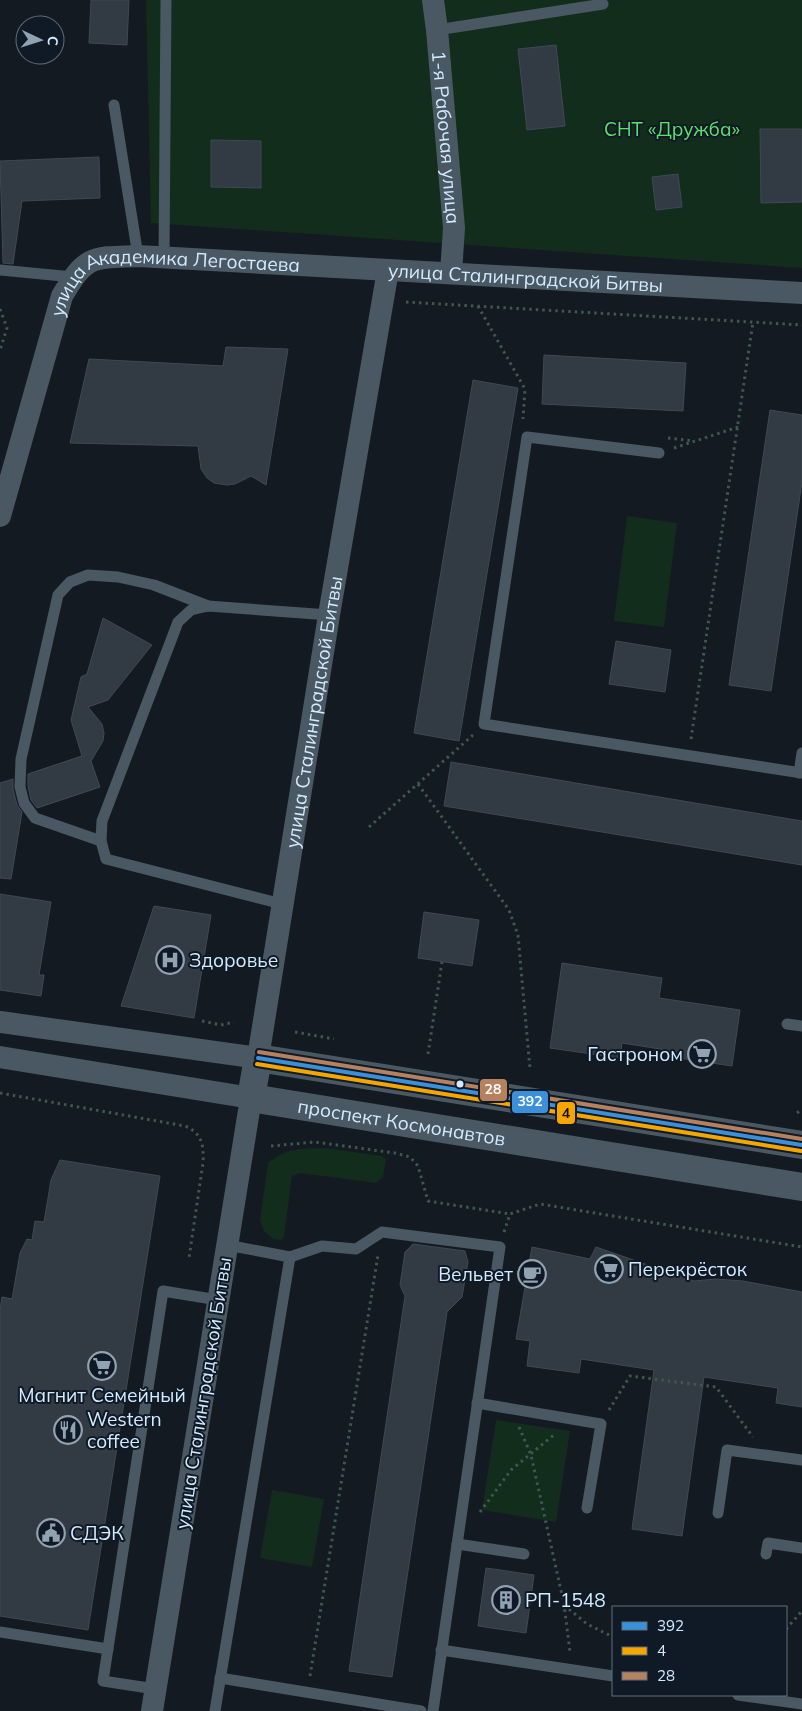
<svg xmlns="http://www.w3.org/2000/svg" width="802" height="1711" font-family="Mulish,sans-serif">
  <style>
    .green { fill: #122d1c }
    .building { fill: #323a43; stroke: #3f4955 }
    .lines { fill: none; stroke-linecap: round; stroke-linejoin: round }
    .path { stroke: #3f5652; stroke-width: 3; stroke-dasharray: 2.5 4; stroke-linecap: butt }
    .service { stroke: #495862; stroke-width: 11 }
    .minor { stroke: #495862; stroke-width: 22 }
    .tertiary { stroke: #495862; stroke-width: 28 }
    .bus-1-casing { stroke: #0f1a26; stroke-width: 8 }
    .bus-2-casing { stroke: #0f1a26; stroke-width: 8 }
    .bus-3-casing { stroke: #0f1a26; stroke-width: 8 }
    .bus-1 { stroke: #3a90db; stroke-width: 4 }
    .bus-2 { stroke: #f7a600; stroke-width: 4 }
    .bus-3 { stroke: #b6815c; stroke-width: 4 }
    .bus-dot { fill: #d4ebff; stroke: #0f1a26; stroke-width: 2 }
    .labels { text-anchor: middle; stroke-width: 4; stroke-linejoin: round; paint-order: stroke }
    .park-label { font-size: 19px; fill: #5de269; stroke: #0f1a26 }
    .street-label { font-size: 19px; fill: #d4ebff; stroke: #0f1a26 }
    .poi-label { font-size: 19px; fill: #d4ebff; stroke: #0f1a26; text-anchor: start }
    .line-badge { stroke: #0f1a26; stroke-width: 2 }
    .badge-label { font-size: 14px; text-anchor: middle; font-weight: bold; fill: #fff }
    .pale-badge-label { font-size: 14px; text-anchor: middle; font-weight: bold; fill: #111 }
  </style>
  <rect width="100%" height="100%" fill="#141a21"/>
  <g class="green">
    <polygon points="146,0 802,0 802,268 151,223"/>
    <polygon points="627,516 677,523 664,627 614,621"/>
    <path d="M325 1148 382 1156 386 1159 383 1177 376 1183 300 1173 292 1176 284 1236 281 1240 273 1239 264 1231 260 1220 268 1163C287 1147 302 1149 325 1148Z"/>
    <polygon points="496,1420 570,1431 556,1522 482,1510"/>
    <polygon points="272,1490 324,1499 312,1567 260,1558"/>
  </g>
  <g class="building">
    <polygon points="91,0 129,0 127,45 89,43"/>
    <polygon points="556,45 565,126 527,130 518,49"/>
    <polygon points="760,129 802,129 802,202 761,203"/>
    <polygon points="211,140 261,141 261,188 211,187"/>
    <polygon points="99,157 100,198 22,201 13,264 3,263 0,161"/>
    <polygon points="678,174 682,207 656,210 652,177"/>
    <polygon points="226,347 288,349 266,485 251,476 235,484 227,485 214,483 207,478 201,469 198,446 70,443 89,359 223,366"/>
    <polygon points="544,355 686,363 683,411 542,404"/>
    <polygon points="473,380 518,388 459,741 414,733"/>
    <polygon points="770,410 802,415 802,482 771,691 729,685"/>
    <polygon points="103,618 152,645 108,700 88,707 102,724 104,733 103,741 91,761 100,787 37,808 31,800 28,786 28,774 82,756 71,720 81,677 87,674"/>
    <polygon points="616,641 671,650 665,692 609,684"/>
    <polygon points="451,762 802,821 802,865 444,806"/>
    <polygon points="13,779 13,789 17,805 22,812 11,879 0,878 0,783"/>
    <polygon points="0,894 51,902 39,975 44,975 41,996 0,990"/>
    <polygon points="154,906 211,915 194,1018 121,1006"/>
    <polygon points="424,912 479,920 472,966 418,958"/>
    <polygon points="562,963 662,978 659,998 740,1010 732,1066 672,1057 673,1051 622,1043 620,1058 550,1048"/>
    <polygon points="60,1160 160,1176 88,1630 0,1616 0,1310 2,1297 12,1299 20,1253 27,1239 32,1240 35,1221 44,1222 51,1180"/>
    <polygon points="413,1244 465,1251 468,1262 462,1297 447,1312 392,1677 349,1671 405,1296 400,1285 405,1252"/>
    <polygon points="532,1247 590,1259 596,1247 694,1281 716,1279 743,1281 802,1292 802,1407 776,1403 778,1388 704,1377 682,1536 632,1529 654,1370 581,1359 579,1373 527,1366 530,1341 516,1339"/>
    <polygon points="486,1568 534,1575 526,1633 478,1626"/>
  </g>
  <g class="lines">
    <g class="path">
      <polyline points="406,302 802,325"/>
      <polyline points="478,306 525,389 523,419"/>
      <polyline points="0,309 7,328 0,350"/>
      <polyline points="668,438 694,441"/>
      <polyline points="674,448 738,427"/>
      <polyline points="691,739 753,322"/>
      <polyline points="418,784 509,910 518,935 530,1069"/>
      <polyline points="369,827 473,735"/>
      <polyline points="202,1021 221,1025 234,1022"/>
      <polyline points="295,1032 334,1039"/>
      <polyline points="428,1054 442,962"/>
      <path d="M0 1093 185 1126C202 1133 204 1145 203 1163L189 1258"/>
      <polyline points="797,1113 802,1109"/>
      <polyline points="271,1146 315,1142 395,1153 410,1157 418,1166 428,1201 510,1214"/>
      <polyline points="504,1232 510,1214 540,1204 802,1247"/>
      <polyline points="609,1410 630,1376 716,1387 753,1437"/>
      <polyline points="519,1427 531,1455 548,1532 564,1604 570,1652"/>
      <polyline points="480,1512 511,1470 555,1434"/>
      <polyline points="564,1605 587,1624 613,1637"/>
      <polyline points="786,1629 802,1611"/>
      <polyline points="310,1676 378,1255"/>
    </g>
    <g class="service">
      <polyline points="437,30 603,4"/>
      <polyline points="114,105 138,256"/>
      <polyline points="164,258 166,0"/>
      <polyline points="0,270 73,277"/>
      <polyline points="659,453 527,437 484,724 802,773"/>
      <polyline points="799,773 802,753"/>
      <polyline points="101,841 35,818 24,803 20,787 21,759 58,595 70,582 88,575 118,577 154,585 208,606"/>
      <polyline points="282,904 106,859 101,841 102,821 178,622 191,610 208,606 329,615"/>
      <polyline points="787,1024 802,1026"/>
      <polyline points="227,1245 290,1257 322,1246 356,1249 382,1232 500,1247 433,1711"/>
      <polyline points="477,1403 601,1424 587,1508"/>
      <polyline points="718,1513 727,1450 802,1460"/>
      <polyline points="457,1544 524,1554"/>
      <polyline points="766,1554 768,1543 802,1548"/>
      <polyline points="0,1632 108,1649"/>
      <polyline points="441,1650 613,1676"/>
      <polyline points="220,1678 421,1711"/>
      <polyline points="155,1689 103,1681 163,1291 218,1300"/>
      <polyline points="738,1695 802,1704"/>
      <polyline points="215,1711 290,1257"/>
    </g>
    <g class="minor">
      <path id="s1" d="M433 0 437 30 454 228 451 273"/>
      <path id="s2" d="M0 516 62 296C69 285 77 269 90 262 103 255 123 257 138 256L802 293"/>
      <path id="s3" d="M0 1022 258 1058 329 615 388 270"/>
      <polyline points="0,1057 251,1098 152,1711"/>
    </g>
    <path class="tertiary" id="s4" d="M802 1145 258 1058 251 1098 802 1187"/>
    <defs>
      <polyline id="bus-1" points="258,1058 802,1145"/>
      <polyline id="bus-2" points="257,1064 801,1151"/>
      <polyline id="bus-3" points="259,1052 802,1139"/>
    </defs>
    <use href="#bus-1" class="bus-1-casing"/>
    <use href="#bus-2" class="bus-2-casing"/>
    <use href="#bus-3" class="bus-3-casing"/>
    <use href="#bus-1" class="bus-1"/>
    <use href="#bus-2" class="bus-2"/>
    <use href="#bus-3" class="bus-3"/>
  </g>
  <defs>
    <symbol id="hospital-ring" viewBox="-11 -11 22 22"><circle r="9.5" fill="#0f1a26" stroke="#91a2b1" stroke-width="1.5"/><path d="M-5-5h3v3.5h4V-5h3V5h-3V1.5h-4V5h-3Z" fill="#91a2b1"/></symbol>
    <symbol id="supermarket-ring" viewBox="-11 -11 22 22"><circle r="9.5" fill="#0f1a26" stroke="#91a2b1" stroke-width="1.5"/><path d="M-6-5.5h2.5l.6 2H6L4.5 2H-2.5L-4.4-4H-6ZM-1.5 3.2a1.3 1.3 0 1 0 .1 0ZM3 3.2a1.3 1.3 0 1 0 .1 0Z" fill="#91a2b1"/></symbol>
    <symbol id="cafe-ring" viewBox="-11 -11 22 22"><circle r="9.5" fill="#0f1a26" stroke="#91a2b1" stroke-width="1.5"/><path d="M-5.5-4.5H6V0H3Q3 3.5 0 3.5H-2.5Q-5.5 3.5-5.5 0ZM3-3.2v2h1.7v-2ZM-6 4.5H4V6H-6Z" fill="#91a2b1"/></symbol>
    <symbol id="restaurant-ring" viewBox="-11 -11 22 22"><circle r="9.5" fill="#0f1a26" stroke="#91a2b1" stroke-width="1.5"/><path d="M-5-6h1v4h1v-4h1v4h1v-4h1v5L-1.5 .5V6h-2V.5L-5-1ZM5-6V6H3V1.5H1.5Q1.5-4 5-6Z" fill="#91a2b1"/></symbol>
    <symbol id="civic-ring" viewBox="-11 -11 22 22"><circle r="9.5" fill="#0f1a26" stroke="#91a2b1" stroke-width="1.5"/><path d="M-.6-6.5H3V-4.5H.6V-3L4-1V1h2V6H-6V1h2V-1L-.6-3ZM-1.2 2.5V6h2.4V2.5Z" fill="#91a2b1"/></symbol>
    <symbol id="building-ring" viewBox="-11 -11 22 22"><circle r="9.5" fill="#0f1a26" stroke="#91a2b1" stroke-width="1.5"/><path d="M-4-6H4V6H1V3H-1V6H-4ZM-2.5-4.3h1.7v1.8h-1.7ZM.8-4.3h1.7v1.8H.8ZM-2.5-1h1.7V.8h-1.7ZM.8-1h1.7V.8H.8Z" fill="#91a2b1"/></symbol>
  </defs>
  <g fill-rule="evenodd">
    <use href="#hospital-ring" x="154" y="944" width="32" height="32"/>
    <use href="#supermarket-ring" x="686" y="1038" width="32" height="32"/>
    <use href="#supermarket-ring" x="593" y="1253" width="32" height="32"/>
    <use href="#cafe-ring" x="516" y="1258" width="32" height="32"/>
    <use href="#supermarket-ring" x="86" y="1350" width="32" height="32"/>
    <use href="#restaurant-ring" x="52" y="1414" width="32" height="32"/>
    <use href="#civic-ring" x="35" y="1517" width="32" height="32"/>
    <use href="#building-ring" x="490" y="1584" width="32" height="32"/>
  </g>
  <circle class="bus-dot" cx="460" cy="1084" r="4.5"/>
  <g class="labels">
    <g class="park-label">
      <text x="672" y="136">СНТ «Дружба»</text>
    </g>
    <g class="street-label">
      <text dy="7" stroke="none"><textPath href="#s1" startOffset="138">1-я Рабочая улица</textPath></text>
      <text dy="7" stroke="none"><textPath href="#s2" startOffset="710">улица Сталинградской Битвы</textPath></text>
      <text dy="7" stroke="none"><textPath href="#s2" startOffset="346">улица Академика Легостаева</textPath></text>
      <text dy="7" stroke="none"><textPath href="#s3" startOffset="611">улица Сталинградской Битвы</textPath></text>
      <text dy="7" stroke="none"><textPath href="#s4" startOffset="744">проспект Космонавтов</textPath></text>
      <text transform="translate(203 1393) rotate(-81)" y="7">улица Сталинградской Битвы</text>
    </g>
    <g class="poi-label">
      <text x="189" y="967">Здоровье</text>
      <text x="683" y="1061" text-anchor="end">Гастроном</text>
      <text x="628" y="1276">Перекрёсток</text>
      <text x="513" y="1281" text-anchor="end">Вельвет</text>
      <text x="102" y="1402" text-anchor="middle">Магнит Семейный</text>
      <text x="87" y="1426">Western<tspan x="87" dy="22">coffee</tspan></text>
      <text x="70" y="1540">СДЭК</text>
      <text x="525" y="1607">РП-1548</text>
    </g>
  </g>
  <g class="line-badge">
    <rect x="479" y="1078" width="29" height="24" rx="5" fill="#b6815c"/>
    <rect x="511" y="1090" width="38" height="24" rx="5" fill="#3a90db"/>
    <rect x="556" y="1101" width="20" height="24" rx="5" fill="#f7a600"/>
  </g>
  <g class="badge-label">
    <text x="493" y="1094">28</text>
    <text x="530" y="1106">392</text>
  </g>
  <g class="pale-badge-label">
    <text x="566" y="1118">4</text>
  </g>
  <rect x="612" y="1606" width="175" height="90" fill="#0f1a26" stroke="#5e6e7d"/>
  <rect x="622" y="1622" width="25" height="8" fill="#3a90db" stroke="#5e6e7d"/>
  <text x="657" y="1631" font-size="15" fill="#d4ebff">392</text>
  <rect x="622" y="1647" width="25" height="8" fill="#f7a600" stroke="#5e6e7d"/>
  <text x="657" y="1656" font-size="15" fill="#d4ebff">4</text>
  <rect x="622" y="1672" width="25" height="8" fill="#b6815c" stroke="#5e6e7d"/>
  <text x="657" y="1681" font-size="15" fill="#d4ebff">28</text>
  <g transform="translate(40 40) rotate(94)"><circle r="24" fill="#0f1a26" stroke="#5e6e7d"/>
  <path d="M0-4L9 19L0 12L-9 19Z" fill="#91a2b1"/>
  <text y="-8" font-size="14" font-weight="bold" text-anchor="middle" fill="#d4ebff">С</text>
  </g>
</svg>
